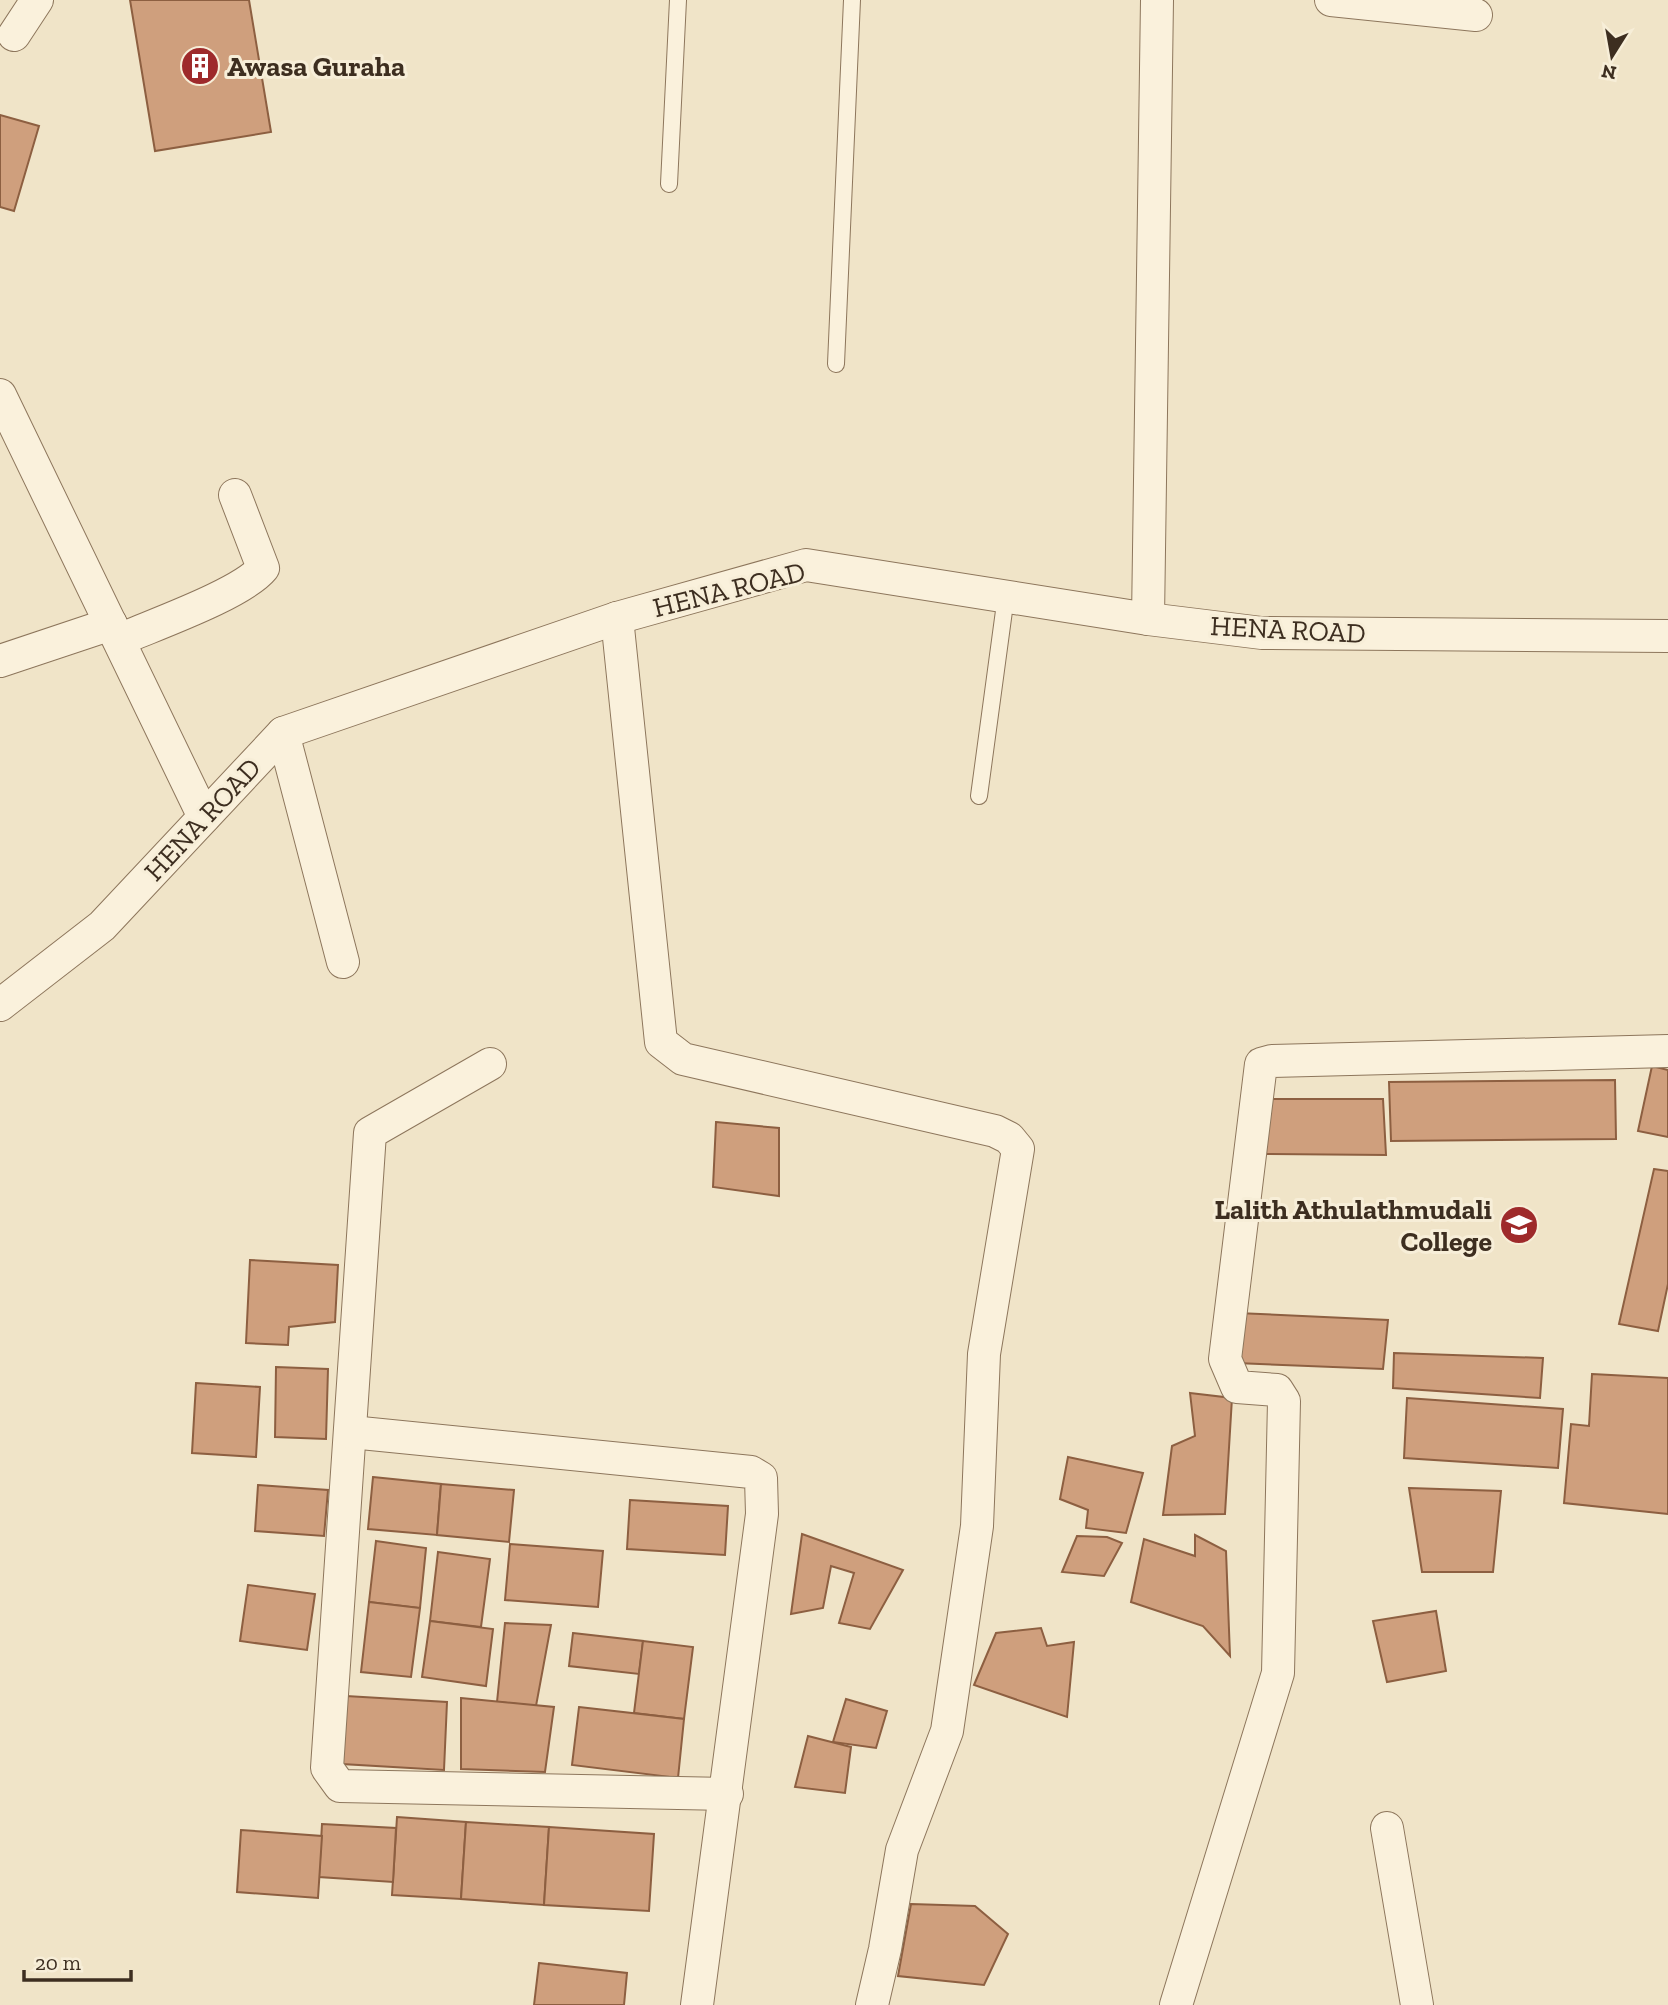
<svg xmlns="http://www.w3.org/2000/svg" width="1668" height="2005" font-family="'Zilla Slab',serif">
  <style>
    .building { fill: #cf9f7d; stroke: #8d5f41; stroke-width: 2 }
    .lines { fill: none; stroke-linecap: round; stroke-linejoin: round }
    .lane-casing { stroke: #8d765c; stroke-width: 18 }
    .street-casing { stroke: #8d765c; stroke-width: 34 }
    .lane { stroke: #faf1dc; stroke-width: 16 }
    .street { stroke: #faf1dc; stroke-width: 32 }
    .labels { text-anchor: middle; stroke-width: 6; stroke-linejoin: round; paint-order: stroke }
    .poi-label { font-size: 28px; font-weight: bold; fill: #3d2e20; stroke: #f7eed8; text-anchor: start }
    .street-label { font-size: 28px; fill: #3d2e20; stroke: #f7eed8 }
  </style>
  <rect width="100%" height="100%" fill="#f0e4c8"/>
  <g class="building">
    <polygon points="130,0 249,0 271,132 155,151"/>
    <polygon points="0,115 39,126 14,211 0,207"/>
    <polygon points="1652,1066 1668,1070 1668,1137 1638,1131"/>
    <polygon points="1615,1080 1616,1139 1391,1141 1389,1082"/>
    <polygon points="1262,1099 1383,1099 1386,1155 1263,1154"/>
    <polygon points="716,1122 779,1128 779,1196 713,1187"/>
    <polygon points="1654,1169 1668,1171 1668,1284 1658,1331 1619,1324"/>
    <polygon points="250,1260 338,1265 335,1322 289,1327 288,1345 246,1343"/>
    <polygon points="1237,1313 1388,1320 1383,1369 1236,1363"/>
    <polygon points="1394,1353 1543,1358 1540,1398 1393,1388"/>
    <polygon points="276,1367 328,1369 326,1439 275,1437"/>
    <polygon points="1592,1374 1668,1378 1668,1514 1564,1503 1571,1424 1589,1426"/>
    <polygon points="196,1383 260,1387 256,1457 192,1453"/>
    <polygon points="1190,1393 1232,1398 1225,1514 1163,1515 1172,1446 1195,1436"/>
    <polygon points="1407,1398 1563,1409 1558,1468 1404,1458"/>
    <polygon points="1068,1457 1143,1473 1126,1533 1086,1528 1088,1510 1060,1499"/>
    <polygon points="373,1477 441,1484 437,1535 368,1529"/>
    <polygon points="441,1484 514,1490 509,1542 437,1535"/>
    <polygon points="258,1485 328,1490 324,1536 255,1531"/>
    <polygon points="1409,1488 1501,1491 1493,1572 1422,1572"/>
    <polygon points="630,1500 728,1506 725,1555 627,1549"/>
    <polygon points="802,1534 903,1570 870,1629 839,1623 854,1573 831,1566 823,1608 791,1614"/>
    <polygon points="1195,1535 1226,1551 1230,1656 1203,1626 1131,1602 1144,1539 1195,1556"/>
    <polygon points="1077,1536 1107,1537 1122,1543 1104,1576 1062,1572"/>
    <polygon points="376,1541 426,1548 420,1608 369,1602"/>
    <polygon points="510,1544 603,1551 598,1607 505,1600"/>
    <polygon points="438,1552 490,1559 481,1627 430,1621"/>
    <polygon points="248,1585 315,1594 307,1650 240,1641"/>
    <polygon points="369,1602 420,1608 411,1677 361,1672"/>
    <polygon points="1436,1611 1446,1671 1387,1682 1373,1621"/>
    <polygon points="430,1621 493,1629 486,1686 422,1677"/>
    <polygon points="505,1623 551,1625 536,1706 497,1702"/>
    <polygon points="1041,1628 1047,1646 1074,1642 1067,1717 974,1685 996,1633"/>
    <polygon points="573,1633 643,1641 639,1674 569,1666"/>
    <polygon points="643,1641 693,1647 684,1719 634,1713"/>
    <polygon points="346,1696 447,1702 444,1770 342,1764"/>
    <polygon points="461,1698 554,1707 545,1772 461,1769"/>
    <polygon points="846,1699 887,1711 876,1748 833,1742"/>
    <polygon points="579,1707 684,1719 678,1778 572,1765"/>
    <polygon points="808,1736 851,1747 845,1793 795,1787"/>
    <polygon points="397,1817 466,1822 461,1899 392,1895"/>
    <polygon points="466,1822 549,1827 544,1905 461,1899"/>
    <polygon points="322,1824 396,1828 393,1882 319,1877"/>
    <polygon points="549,1827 654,1834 649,1911 544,1905"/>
    <polygon points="241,1830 322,1836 318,1898 237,1892"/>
    <polygon points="911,1904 975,1906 1008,1934 984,1985 898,1976"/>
    <polygon points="539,1963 627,1973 624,2005 534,2005"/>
  </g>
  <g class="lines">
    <defs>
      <g id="lane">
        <polyline points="669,184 678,0"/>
        <polyline points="836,364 852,0"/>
        <polyline points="979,796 1006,596"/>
      </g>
      <g id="street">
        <polyline points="1331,0 1476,15"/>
        <polyline points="14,35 37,0"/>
        <polyline points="0,395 204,817"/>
        <polyline points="617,618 661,1042 683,1059 995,1131 1009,1138 1018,1149 984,1354 977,1526 947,1731 902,1850 885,1949 872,2005"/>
        <polyline points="1148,619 1157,0"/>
        <path d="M119 640C153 625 242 594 263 568L235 495"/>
        <polyline points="0,661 111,624"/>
        <polyline points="283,733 343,962"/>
        <polyline points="0,1005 102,926 283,733 617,618 806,565 1148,619 1262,633 1668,636"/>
        <polyline points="490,1064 370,1133 327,1768 340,1786 727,1794"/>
        <polyline points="351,1432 751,1472 761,1478 762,1514 697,2005"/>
        <polyline points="1387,1828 1417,2005"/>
        <polyline points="1176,2005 1278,1673 1284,1401 1277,1390 1237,1387 1225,1359 1261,1064 1272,1061 1668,1051"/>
      </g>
    </defs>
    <use href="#lane" class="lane-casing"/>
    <use href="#street" class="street-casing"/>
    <use href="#lane" class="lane"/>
    <use href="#street" class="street"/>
  </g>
  <defs>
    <symbol id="building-disc" viewBox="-11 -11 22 22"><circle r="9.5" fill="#9e2a2b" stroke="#f7eed8"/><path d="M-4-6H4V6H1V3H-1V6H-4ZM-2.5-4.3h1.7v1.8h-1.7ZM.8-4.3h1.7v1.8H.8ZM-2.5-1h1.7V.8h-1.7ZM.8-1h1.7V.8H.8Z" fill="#fff"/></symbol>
    <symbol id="school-disc" viewBox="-11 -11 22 22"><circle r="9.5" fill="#9e2a2b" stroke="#f7eed8"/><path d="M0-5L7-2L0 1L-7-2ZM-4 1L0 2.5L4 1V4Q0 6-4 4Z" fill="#fff"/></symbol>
  </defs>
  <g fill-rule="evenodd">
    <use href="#building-disc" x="178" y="44" width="44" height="44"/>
    <use href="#school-disc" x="1497" y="1203" width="44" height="44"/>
  </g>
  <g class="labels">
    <g class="poi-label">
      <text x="227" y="76">Awasa Guraha</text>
      <text x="1492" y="1219" text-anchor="end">Lalith Athulathmudali<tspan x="1492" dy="32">College</tspan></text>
    </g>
    <g class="street-label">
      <text transform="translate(729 589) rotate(-14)" y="10">HENA ROAD</text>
      <text transform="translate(1288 629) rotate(3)" y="10">HENA ROAD</text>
      <text transform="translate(202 819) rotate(-47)" y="10">HENA ROAD</text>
    </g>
  </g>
  <g transform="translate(1612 56) rotate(191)" stroke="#f7eed8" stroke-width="5" paint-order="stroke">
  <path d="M0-5L12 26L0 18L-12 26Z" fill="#3d2e20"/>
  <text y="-10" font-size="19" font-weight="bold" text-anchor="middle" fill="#3d2e20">N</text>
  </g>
  <path d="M24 1970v10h107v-10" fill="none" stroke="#3d2e20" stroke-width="3.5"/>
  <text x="35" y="1970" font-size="21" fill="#3d2e20" stroke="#f7eed8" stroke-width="5" paint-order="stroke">20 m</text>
</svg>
